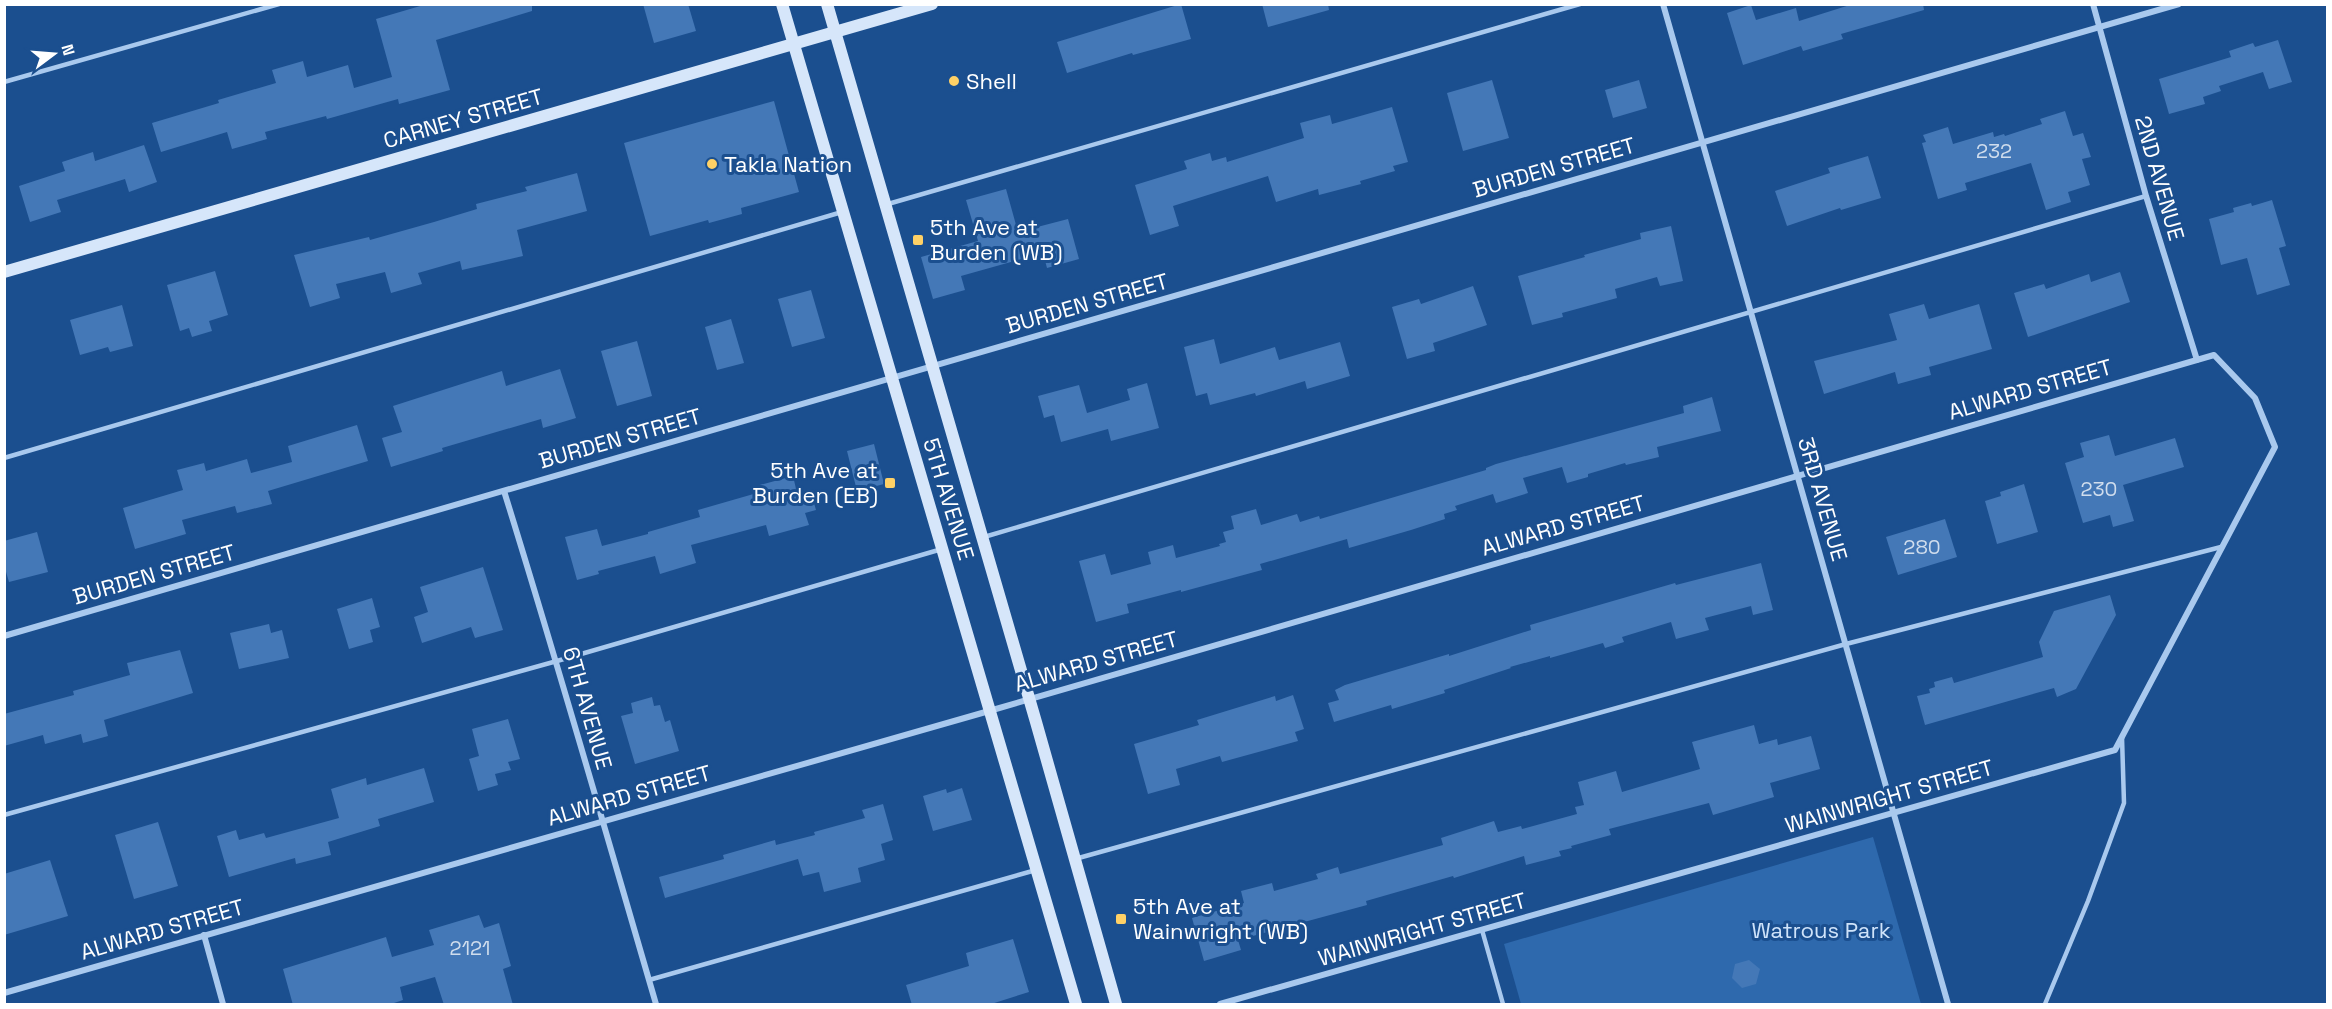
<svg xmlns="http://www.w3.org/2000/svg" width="2332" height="1009" font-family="'Space Grotesk',sans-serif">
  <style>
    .green { fill: #2e69ad }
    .building { fill: #4478b7 }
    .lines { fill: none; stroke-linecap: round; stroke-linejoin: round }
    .lane { stroke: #a9c9ee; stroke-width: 4.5 }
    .street { stroke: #a9c9ee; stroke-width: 6 }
    .secondary { stroke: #d6e6fa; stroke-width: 12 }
    .poi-dot { fill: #ffd166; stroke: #1b4f8f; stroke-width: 2 }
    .labels { text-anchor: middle; stroke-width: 6; stroke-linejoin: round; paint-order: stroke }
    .number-label { font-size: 20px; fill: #d0dded }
    .poi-label { font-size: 22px; fill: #fff; stroke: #1b4f8f; text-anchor: start }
    .street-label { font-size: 22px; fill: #fff; stroke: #1b4f8f }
    .park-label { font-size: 22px; fill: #cfe3fa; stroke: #1b4f8f }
  </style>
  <rect width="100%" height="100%" fill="#1b4f8f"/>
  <polygon class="green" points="1873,837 1921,1004 1521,1004 1504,944"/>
  <g class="building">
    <polygon points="427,4 532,4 532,11 436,40 450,90 399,104 398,99 327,119 326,116 265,132 267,139 232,149 227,132 161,152 152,123 219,103 218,100 276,83 272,70 303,61 307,77 348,65 354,88 392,77 376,19"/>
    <polygon points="643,4 688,4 696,31 654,43"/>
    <polygon points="1181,4 1191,39 1133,55 1132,53 1067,73 1057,42"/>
    <polygon points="1262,4 1328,4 1329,10 1268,27"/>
    <polygon points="1853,4 1923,4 1924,10 1841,34 1843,39 1803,51 1801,46 1743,65 1727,13 1751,5 1756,20 1796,8 1799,21"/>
    <polygon points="2278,40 2292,82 2269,89 2263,72 2219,86 2221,91 2203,97 2205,104 2169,114 2159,79 2231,57 2229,51 2253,43 2255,47"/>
    <polygon points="1492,80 1509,138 1463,151 1447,93"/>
    <polygon points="1639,80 1647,108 1613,118 1605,90"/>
    <polygon points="774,101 799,192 741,208 742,214 709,223 708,220 650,236 624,143"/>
    <polygon points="1392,107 1408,162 1393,166 1395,171 1360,181 1361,184 1319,195 1318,189 1276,202 1268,176 1173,206 1179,226 1150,235 1135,185 1187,169 1184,161 1210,153 1212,161 1226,157 1227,162 1304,138 1300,123 1330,115 1332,124"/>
    <polygon points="2065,111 2073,136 2083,133 2091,157 2082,159 2090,185 2068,192 2071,202 2046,210 2031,163 1965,183 1967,190 1938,199 1922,143 1926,142 1923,135 1948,127 1953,144 1993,132 1994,137 2004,134 2005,136 2042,124 2040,119"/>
    <polygon points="144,145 157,182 129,192 125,179 57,200 61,212 30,222 19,186 65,171 62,162 93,152 95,161"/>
    <polygon points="1868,156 1881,198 1841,210 1840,208 1787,226 1775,191 1830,173 1828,168"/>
    <polygon points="577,173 587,211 517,230 523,256 462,270 460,261 418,273 422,284 391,293 385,272 336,284 340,298 310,307 294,255 369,237 370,240 434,222 477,209 476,204 527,191 525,187"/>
    <polygon points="1006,189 1018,232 1068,219 1079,259 1047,268 1043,253 961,276 965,290 933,299 921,257 978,241 966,200"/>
    <polygon points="2272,200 2286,246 2279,248 2290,285 2257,295 2247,258 2221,265 2209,219 2234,212 2233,208 2251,203 2252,206"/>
    <polygon points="1671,226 1683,281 1660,286 1657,277 1615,289 1617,298 1562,313 1563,317 1532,325 1518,276 1585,257 1584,255 1641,239 1640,233"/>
    <polygon points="215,271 228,315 209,321 212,331 192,337 189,328 180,331 167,285"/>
    <polygon points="2120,272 2130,302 2028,337 2014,293 2044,284 2046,289 2089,274 2091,282"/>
    <polygon points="1473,286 1487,325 1433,343 1435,351 1407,359 1392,307 1419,299 1421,304"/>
    <polygon points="811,290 825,338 792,347 778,299"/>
    <polygon points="1924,304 1929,319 1979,304 1992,349 1929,367 1931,375 1898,384 1895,372 1824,394 1814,361 1897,340 1889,314"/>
    <polygon points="122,305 133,346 110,352 108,347 80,355 70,320"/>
    <polygon points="731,319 744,363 717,370 705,327"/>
    <polygon points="1214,339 1220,364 1275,347 1279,360 1340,342 1350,376 1307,389 1305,381 1256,396 1255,393 1210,405 1207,393 1196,396 1184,347"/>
    <polygon points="637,341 652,396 617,406 601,351"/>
    <polygon points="560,369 576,418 543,428 541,419 442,448 443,451 391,467 382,438 402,432 393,406 502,371 506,386"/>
    <polygon points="1147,383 1159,428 1111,441 1108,429 1061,442 1054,415 1044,418 1038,396 1079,385 1087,413 1130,400 1127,389"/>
    <polygon points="1712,397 1721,431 1657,447 1659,457 1630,464 1626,465 1625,463 1588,474 1588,477 1567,483 1562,467 1523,478 1528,493 1496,503 1493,494 1455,506 1457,510 1444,514 1445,519 1411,530 1349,548 1347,539 1260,564 1262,570 1181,592 1181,590 1127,604 1129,613 1096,622 1079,561 1105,554 1111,575 1151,564 1148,552 1173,545 1176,558 1220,546 1219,544 1226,542 1223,532 1234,529 1231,516 1256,509 1261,525 1297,514 1300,522 1319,516 1320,519 1486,470 1486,468 1496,464 1684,413 1683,406"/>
    <polygon points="357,425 368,461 268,491 272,504 237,513 235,506 182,520 186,534 135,549 123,508 183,490 177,470 204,463 206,471 247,459 251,473 292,462 288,446"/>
    <polygon points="2109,435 2115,456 2175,438 2184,467 2123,485 2134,521 2113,527 2110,515 2083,523 2065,463 2084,457 2080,443"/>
    <polygon points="874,444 884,484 857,491 847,451"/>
    <polygon points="793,476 797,493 810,489 816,510 805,513 809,525 769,536 766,525 691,545 696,563 660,574 655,556 598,571 599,574 577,580 565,537 597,529 602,546 648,534 648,532 700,517 698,510 757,493 756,486"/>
    <polygon points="2024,484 2038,532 1997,544 1985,501 2001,496 2000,492"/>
    <polygon points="1945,519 1957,557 1898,575 1886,537"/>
    <polygon points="37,532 48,572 9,582 4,565 4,541"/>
    <polygon points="1761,563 1773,610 1753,615 1751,606 1705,618 1709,630 1676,639 1671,622 1622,637 1624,642 1605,648 1603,643 1550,658 1550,656 1510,667 1511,668 1444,690 1445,693 1392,709 1391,705 1334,722 1328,703 1339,700 1335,690 1345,685 1449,654 1449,656 1531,630 1530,625 1675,583 1676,585"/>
    <polygon points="483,567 503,630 475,638 471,627 422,643 414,617 428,612 420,587"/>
    <polygon points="2110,595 2116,615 2076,689 2057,697 2054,688 1925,725 1917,696 1930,693 1929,689 1935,687 1934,682 1952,677 1954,683 2043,657 2039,642 2054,611"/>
    <polygon points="372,598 380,627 370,630 373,642 349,649 337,609"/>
    <polygon points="269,624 271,633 282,630 289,658 239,669 230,633"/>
    <polygon points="180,650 193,693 104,720 108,736 83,743 81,734 45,744 43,735 4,746 4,714 74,695 73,691 130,675 127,663"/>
    <polygon points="1293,695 1304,729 1295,732 1298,741 1222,762 1220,756 1176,769 1180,785 1148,794 1134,744 1199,725 1197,720 1275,696 1276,701"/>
    <polygon points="652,697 654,706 660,705 665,722 670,720 679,751 635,764 621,716 633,713 631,703"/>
    <polygon points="508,719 520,759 508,762 511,770 495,774 498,785 478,791 469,759 479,756 472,729"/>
    <polygon points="1754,725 1759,744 1777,739 1778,745 1811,736 1820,769 1770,783 1774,797 1713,815 1709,803 1609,829 1611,835 1571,846 1572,848 1559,851 1561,856 1526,865 1524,856 1454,878 1453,876 1366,901 1367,905 1238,940 1241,950 1204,961 1192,918 1244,903 1241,891 1272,883 1274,891 1318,879 1316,874 1338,867 1340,874 1443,845 1441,838 1494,821 1498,832 1521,826 1522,829 1577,814 1575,807 1584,805 1578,782 1616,771 1622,792 1700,769 1692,742"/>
    <polygon points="424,768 434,802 378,819 380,826 328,842 331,855 296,864 295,858 229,877 217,836 236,830 239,840 264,833 266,838 339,818 331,789 366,778 367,785"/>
    <polygon points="962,788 972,820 933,831 923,796 946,789 947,793"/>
    <polygon points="883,804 893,840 881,844 885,860 858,868 861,882 824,892 819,872 803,876 798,859 665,898 659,877 724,859 723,855 775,840 776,845 815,835 814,832 865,818 862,810"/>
    <polygon points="158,822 178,886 134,899 115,835"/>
    <polygon points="50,860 68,916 4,935 4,874"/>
    <polygon points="479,915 484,928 499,923 511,966 503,969 513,1005 444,1005 435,977 400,987 403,1000 388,1005 293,1005 283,969 386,937 392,957 434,945 429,930"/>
    <polygon points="1013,939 1029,992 988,1005 912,1005 906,985 969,966 966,953"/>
    <polygon points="1749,960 1760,969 1756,984 1742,988 1732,978 1735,964"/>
  </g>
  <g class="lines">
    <g class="lane">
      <polyline points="4,82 279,4"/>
      <polyline points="888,204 1580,4"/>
      <polyline points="4,458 842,212"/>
      <polyline points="984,537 2146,196"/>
      <polyline points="4,815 557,661 942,549"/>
      <polyline points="1075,859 1846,644 2221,547"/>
      <polyline points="1482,930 1503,1004"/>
      <polyline points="649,980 1036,870"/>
      <polyline points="2045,1004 2088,901 2124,803 2122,737"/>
    </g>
    <g class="street">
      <polyline points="1663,4 1948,1004"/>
      <polyline points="2093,4 2146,196 2197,360"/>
      <path d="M504 491C557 661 606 833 656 1004"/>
      <polyline points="4,636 2179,4"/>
      <polyline points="204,935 223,1004"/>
      <polyline points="4,993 989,711 2214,355 2255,398 2275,447 2115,750 1220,1004"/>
    </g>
    <g class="secondary">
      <polyline points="782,4 1076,1004"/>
      <polyline points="827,4 1036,722 1116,1004"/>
      <polyline points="4,272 932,4"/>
    </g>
  </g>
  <g class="poi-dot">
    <circle cx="954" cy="81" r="6"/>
    <circle cx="712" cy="164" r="6"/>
    <rect x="912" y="234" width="12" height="12" rx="3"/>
    <rect x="884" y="477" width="12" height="12" rx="3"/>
    <rect x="1115" y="913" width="12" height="12" rx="3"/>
  </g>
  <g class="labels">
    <g class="number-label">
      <text x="1994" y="158">232</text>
      <text x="2099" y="496">230</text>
      <text x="1922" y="554">280</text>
      <text x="470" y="955">2121</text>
    </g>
    <g class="poi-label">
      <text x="966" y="89">Shell</text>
      <text x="724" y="172">Takla Nation</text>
      <text x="930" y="235">5th Ave at<tspan x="930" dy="25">Burden (WB)</tspan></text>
      <text x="878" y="478" text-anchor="end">5th Ave at<tspan x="878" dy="25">Burden (EB)</tspan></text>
      <text x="1133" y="914">5th Ave at<tspan x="1133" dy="25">Wainwright (WB)</tspan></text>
    </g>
    <g class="street-label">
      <text transform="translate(463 118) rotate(-16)" y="8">CARNEY STREET</text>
      <text transform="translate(1554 167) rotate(-16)" y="8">BURDEN STREET</text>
      <text transform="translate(2160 178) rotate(74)" y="8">2ND AVENUE</text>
      <text transform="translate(1087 303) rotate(-16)" y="8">BURDEN STREET</text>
      <text transform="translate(2030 389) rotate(-16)" y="8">ALWARD STREET</text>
      <text transform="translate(620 438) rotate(-16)" y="8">BURDEN STREET</text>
      <text transform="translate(949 499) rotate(73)" y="8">5TH AVENUE</text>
      <text transform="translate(1823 499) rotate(74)" y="8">3RD AVENUE</text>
      <text transform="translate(1563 525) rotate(-16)" y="8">ALWARD STREET</text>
      <text transform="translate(154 574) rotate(-16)" y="8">BURDEN STREET</text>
      <text transform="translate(1096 661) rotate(-16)" y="8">ALWARD STREET</text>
      <text transform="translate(588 708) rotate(74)" y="8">6TH AVENUE</text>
      <text transform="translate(629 795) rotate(-16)" y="8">ALWARD STREET</text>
      <text transform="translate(1889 796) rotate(-16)" y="8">WAINWRIGHT STREET</text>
      <text transform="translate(162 929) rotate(-16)" y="8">ALWARD STREET</text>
      <text transform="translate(1422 929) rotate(-16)" y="8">WAINWRIGHT STREET</text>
    </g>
    <g class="park-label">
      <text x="1821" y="938">Watrous Park</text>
    </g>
  </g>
  <rect width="2332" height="1009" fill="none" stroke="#ffffff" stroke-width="12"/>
  <g transform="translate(54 54) rotate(74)" stroke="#1b4f8f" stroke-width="4.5" paint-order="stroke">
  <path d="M0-4.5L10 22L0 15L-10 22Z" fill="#ffffff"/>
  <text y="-9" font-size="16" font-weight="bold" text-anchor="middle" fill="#ffffff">N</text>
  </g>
</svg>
